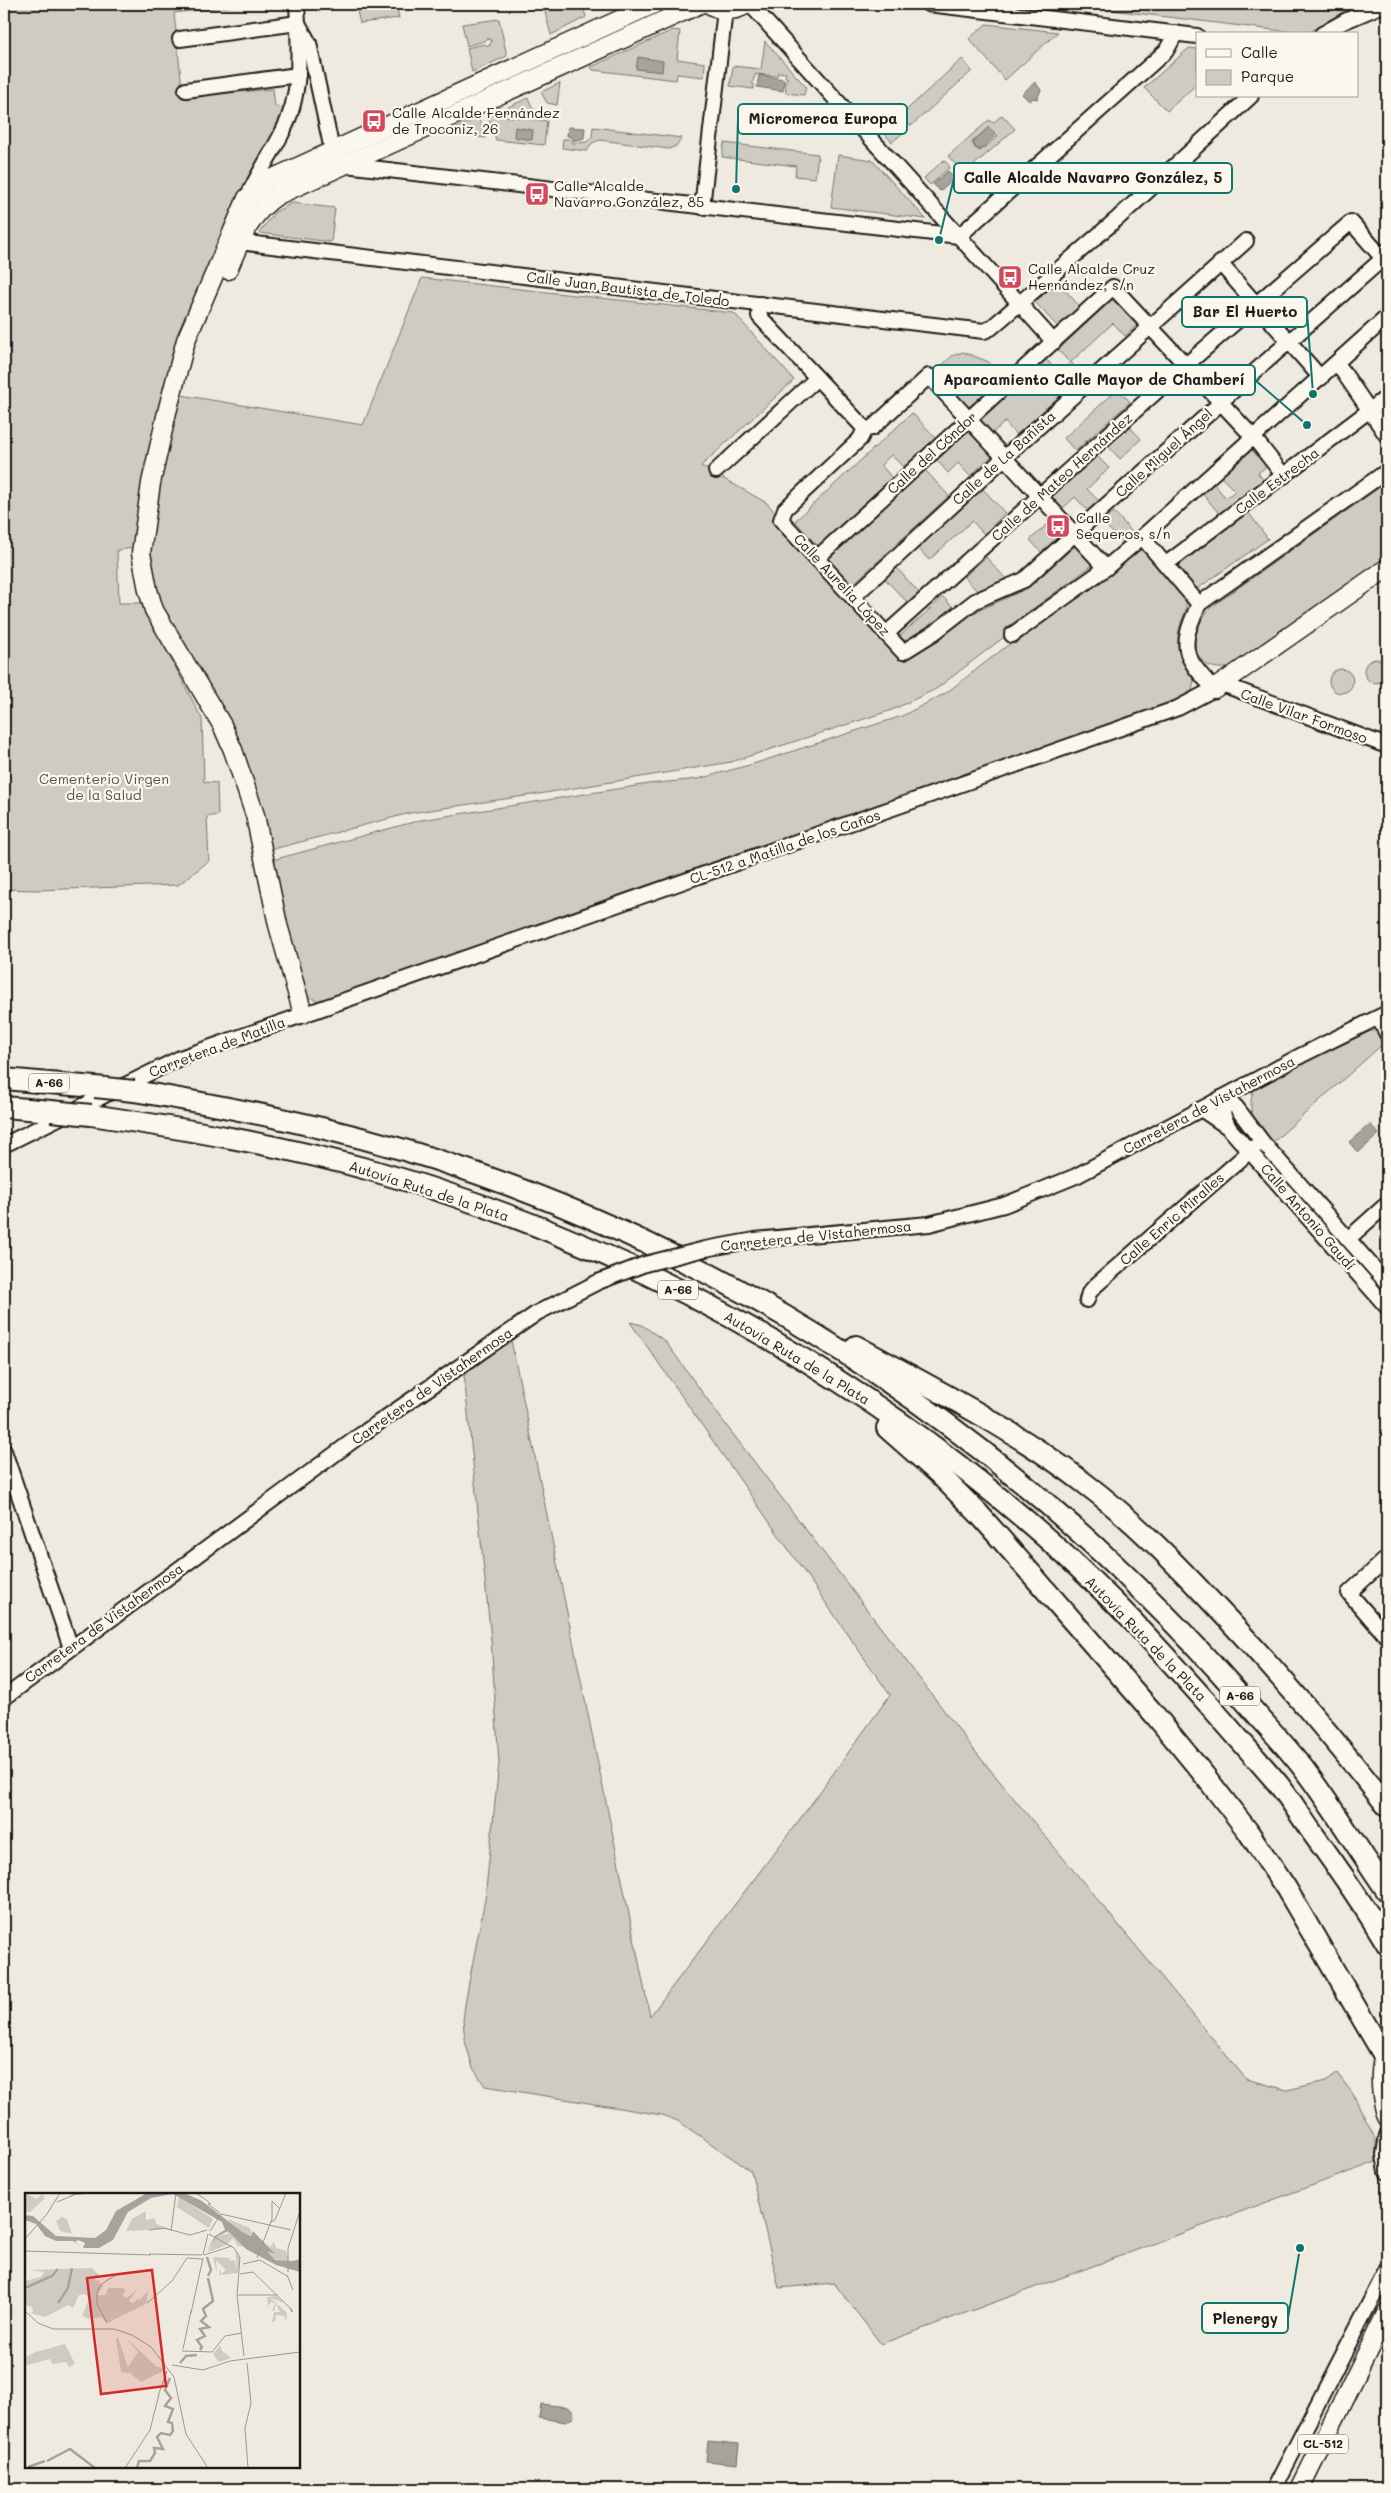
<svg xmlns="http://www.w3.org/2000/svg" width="1391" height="2493" font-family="Mali,sans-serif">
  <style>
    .green { fill: #ceccc2; stroke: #75746f; fill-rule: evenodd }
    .water { fill: #a6a39d; stroke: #6f6d69 }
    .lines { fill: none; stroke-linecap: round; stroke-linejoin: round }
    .minor-casing { stroke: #1c1c1c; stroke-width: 18 }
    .major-casing { stroke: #1c1c1c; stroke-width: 21 }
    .highway-casing { stroke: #1c1c1c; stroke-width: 24 }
    .minor { stroke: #fbf7ec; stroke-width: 14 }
    .major { stroke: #fbf7ec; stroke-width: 18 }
    .highway { stroke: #fbf7ec; stroke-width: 20 }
    .minor-bridge-casing { stroke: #1c1c1c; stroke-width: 18; stroke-linecap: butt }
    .highway-bridge-casing { stroke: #1c1c1c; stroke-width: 24; stroke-linecap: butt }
    .minor-bridge { stroke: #fbf7ec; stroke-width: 14 }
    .highway-bridge { stroke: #fbf7ec; stroke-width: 20 }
    .labels { text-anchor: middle; stroke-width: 4.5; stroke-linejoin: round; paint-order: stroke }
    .shield { fill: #fbf7ec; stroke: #5f5e5a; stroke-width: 1 }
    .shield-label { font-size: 12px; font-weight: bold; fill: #1c1c1c }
    .poi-label { font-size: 14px; fill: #1c1c1c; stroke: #fbf7ec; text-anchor: start }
    .street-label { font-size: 14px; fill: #1c1c1c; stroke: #fbf7ec }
    .park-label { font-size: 14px; fill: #51514e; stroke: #fbf7ec }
    .inset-river { fill: none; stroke: #a6a39d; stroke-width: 2.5 }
    .inset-road { fill: none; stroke: #9a9891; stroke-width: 1 }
    .view { fill: #d62828; fill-opacity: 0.15; stroke: #d62828; stroke-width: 2.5 }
    .inset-edge { fill: none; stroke: #1c1c1c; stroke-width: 2.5 }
    .leader { fill: none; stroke: #0f766e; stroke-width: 2 }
    .callout-dot { fill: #0f766e; stroke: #fbf7ec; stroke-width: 2 }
    .callout { fill: #fbf7ec; stroke: #0f766e; stroke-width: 2 }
    .callout-label { font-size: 15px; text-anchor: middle; font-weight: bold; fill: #1c1c1c }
  </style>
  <rect width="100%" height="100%" fill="#eeeadf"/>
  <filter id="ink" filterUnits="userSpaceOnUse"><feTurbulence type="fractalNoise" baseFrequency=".02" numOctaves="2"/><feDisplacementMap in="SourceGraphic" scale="10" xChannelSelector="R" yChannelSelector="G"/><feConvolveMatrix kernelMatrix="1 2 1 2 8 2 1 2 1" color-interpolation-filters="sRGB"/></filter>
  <g filter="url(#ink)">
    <g class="green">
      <polygon points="4,4 248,4 174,13 183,97 273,89 275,107 286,106 250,180 181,339 163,391 133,548 117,550 119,603 142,603 202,719 204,782 217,783 218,815 207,817 209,861 178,885 36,890 4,889"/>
      <polygon points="376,4 396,4 399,18 360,23 356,7"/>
      <polygon points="552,4 582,4 586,17 551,35 544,8"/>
      <polygon points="1061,4 1355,4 1307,34"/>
      <polygon points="499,19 507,56 472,72 467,48 484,44 489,46 492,41 487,38 484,41 467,46 462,24"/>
      <polygon points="986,24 1058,32 1005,80 969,39"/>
      <polygon points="673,30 680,31 677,59 705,63 704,77 677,74 676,80 593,70 591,67"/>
      <polygon points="765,41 806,87 804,95 786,93 785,81 788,78 785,77 786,73 778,72 777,76 756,74 752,83 754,84 754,89 730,86 733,66 761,69"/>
      <polygon points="1189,48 1197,49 1197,84 1167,111 1144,88"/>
      <polygon points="962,59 972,71 911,126 901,115"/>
      <polygon points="560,83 557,105 547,103 541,92"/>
      <polygon points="528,98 535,113 504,109"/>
      <polygon points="487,114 547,121 544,145 496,140"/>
      <path d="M1002 115 1015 129 964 174 948 156 989 120 993 123ZM989 127 998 136 980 151 975 148 972 142Z"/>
      <polygon points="479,118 486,138 444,133"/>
      <polygon points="893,120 904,132 892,142 881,130"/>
      <polygon points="593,127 682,138 676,146 669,149 600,140 592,143 587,151 562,148 563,139 569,139 573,143 587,142 592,137"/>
      <polygon points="724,143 818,154 815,178 795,176 796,166 722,157"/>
      <polygon points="838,155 872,160 926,219 831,207"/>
      <polygon points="944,160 950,167 930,185 924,178"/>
      <polygon points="292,203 335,208 331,242 259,233 275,212"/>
      <polygon points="422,278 734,313 794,380 701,466 767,503 777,515 773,519 903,661 940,639 973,613 1028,588 1075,546 1093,565 1005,629 1008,634 936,689 892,710 731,762 545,793 410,813 270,850 162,607 155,586 148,551 150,524 177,404 181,395 363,425"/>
      <polygon points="1058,282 1080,307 1058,327 1035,302"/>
      <polygon points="1114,298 1138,324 1125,336 1113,323 1071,362 1082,376 1016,435 1005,422 991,434 979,420 1046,359 1059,373 1070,363 1058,350"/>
      <polygon points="963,352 989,362 1003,377 968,408 935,372 952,356"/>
      <polygon points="1118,389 1130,402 1075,451 1064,438"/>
      <polygon points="912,413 936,438 904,468 891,455 881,465 892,478 818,546 795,521"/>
      <polygon points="1129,426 1141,439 1120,459 1108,446"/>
      <polygon points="968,431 992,456 970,476 958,463 948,473 937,460"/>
      <polygon points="1253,448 1268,465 1258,473 1267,485 1222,517 1201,492 1213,483 1226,498 1235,491 1220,476"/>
      <polygon points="1097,456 1109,468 1087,489 1099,501 1088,511 1075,497 1061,510 1051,498"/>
      <polygon points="925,470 949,496 852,585 828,559"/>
      <path d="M1387 482V559L1239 664C1220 673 1197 668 1195 643 1194 631 1203 617 1210 608Z"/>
      <polygon points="982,488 1005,513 984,534 972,521 929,560 917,547"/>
      <polygon points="1114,512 1135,535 1124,545 1103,522"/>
      <polygon points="1248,512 1268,539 1197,589 1178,566"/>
      <polygon points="1051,521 1063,533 1042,553 1030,540"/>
      <path d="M1141 549C1149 558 1183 589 1185 597 1188 606 1185 612 1182 620 1173 644 1179 660 1194 680L1192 691 1183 700 322 1002 311 998 301 989 272 865 276 859 421 820 648 784 698 779 753 764 902 716 946 693 1012 642 1015 644Z"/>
      <polygon points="986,557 1006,579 977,591 964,577"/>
      <polygon points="896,567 919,593 908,603 884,578"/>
      <polygon points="943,597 955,609 907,643 900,636"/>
      <circle cx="1376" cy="671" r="12"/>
      <circle cx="1341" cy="681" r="12"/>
      <path d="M1371 1031H1377L1385 1042 1271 1144C1257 1124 1246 1116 1253 1091L1262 1083Z"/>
      <polygon points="630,1322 642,1325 665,1341 726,1425 978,1755 1246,2079 1287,2090 1326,2081 1337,2073 1353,2094 1376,2140 1376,2162 881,2344 834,2283 779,2288 751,2171 678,2121 662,2115 485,2086 473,2068 465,2041 463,2020 466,1998 485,1899 499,1763 491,1639 464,1375 511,1340 650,2016 809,1807 890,1695"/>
    </g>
    <g class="water">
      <polygon points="638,57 663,61 662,72 636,69"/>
      <polygon points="759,75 784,79 783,91 757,87"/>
      <polygon points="1035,82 1041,90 1037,99 1033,98 1029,101 1022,94"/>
      <polygon points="515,127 533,130 532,140 514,137"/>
      <polygon points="568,127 585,128 584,138 573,141 572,137 567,136"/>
      <polygon points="989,127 996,135 980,150 975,147 973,142"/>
      <polygon points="948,171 954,178 940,191 933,184"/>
      <polygon points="1370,1124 1379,1134 1358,1153 1349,1142"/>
      <polygon points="541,2404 567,2407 573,2411 574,2417 566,2422 539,2418"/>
      <polygon points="708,2441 739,2444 737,2464 706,2461"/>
    </g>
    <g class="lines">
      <defs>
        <g id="minor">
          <polyline points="750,4 1054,342"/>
          <polyline points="928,4 1197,36"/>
          <polyline points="298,23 309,43 332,150 345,165 959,236"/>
          <polyline points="1322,34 1345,21 1385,4"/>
          <polyline points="180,39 298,23"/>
          <polyline points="186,90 298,75"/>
          <path d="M247 198C257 175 271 155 282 133 303 94 299 47 297 4"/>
          <polyline points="702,207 725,10"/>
          <polyline points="959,236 1166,51 1176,33"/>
          <polyline points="230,241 984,331 991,328 1118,218 1251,96"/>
          <polyline points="1220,263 1321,378"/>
          <polyline points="760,304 759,316 865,429"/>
          <polyline points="1337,363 1387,436"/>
          <polyline points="716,471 817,378"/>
          <polyline points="1142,537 1199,604"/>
          <polyline points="817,558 1113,287 1254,438 1284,476"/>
          <polyline points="1166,564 1387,397"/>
          <polyline points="1106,568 929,376 872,428 865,429 860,439 785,509 781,520 903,652 935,632 975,601 1024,580 1083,526 1215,408 1226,397 1379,262 1387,251"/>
          <polyline points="853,597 1004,458 1246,241"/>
          <polyline points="887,633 1186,365 1351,222 1387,263"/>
          <polyline points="1012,635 1106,568 1142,537 1387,317"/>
          <polyline points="1222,684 1387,746"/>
          <polyline points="1379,1019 1387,1034"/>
          <polyline points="1201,1109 1229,1128 1387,1307"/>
          <polyline points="1229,1128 1224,1117 1221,1098 1236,1107 1264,1144 1387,1283"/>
          <path d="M4 1145 180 1058 1178 708 1214 689C1182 655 1179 647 1199 604L1387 471"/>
          <polyline points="1348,1239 1387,1204"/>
          <polyline points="705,1249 755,1240 929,1224 1004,1205 1076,1176 1302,1055 1387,1013"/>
          <polyline points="1087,1300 1089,1293 1095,1286 1257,1145"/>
          <polyline points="4,1451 71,1648"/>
          <polyline points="1387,1558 1349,1593 1387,1637"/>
          <polyline points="4,1698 362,1434 537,1313 598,1282"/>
          <polyline points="1387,2135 1384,2155 1387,2172"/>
          <polyline points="1274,2489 1387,2269"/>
        </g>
        <g id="major">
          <path d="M709 4C721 12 735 12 747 4"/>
          <path d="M228 270C240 241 250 213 278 195L700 4"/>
          <polyline points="1214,689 1387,568"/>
          <polyline points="303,1014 278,925 255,815 233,750 222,725 154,610 148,590 141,553 151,483 167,412 186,340 247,198 267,181 654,4"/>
          <path d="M1387 2044C1378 2069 1379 2092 1387 2117"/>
          <polyline points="1300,2489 1387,2312"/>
        </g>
        <g id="highway">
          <polyline points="4,1079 95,1087"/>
          <path d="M134 1091C236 1108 336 1128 434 1159 749 1260 1022 1447 1239 1694 1259 1718 1281 1740 1300 1764 1331 1804 1358 1849 1387 1891"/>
          <polyline points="4,1107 51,1111"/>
          <path d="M91 1115C186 1129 281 1145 374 1171 647 1248 912 1400 1113 1601 1147 1635 1179 1671 1211 1707 1232 1731 1253 1755 1274 1779 1288 1795 1299 1814 1311 1831 1338 1868 1364 1905 1387 1944"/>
          <path d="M856 1346C934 1389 1012 1428 1083 1482 1133 1519 1177 1565 1220 1611 1279 1673 1334 1739 1387 1806"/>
          <polyline points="887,1428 938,1473 979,1514 1154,1714 1205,1776 1247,1830 1286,1888 1383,2054"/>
        </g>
      </defs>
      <use href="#minor" class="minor-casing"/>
      <use href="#major" class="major-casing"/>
      <use href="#highway" class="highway-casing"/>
      <use href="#minor" class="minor"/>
      <use href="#major" class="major"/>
      <use href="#highway" class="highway"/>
      <defs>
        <polyline id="minor-bridge" points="598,1282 645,1264 705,1249"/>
        <g id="highway-bridge">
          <polyline points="95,1087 134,1091"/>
          <polyline points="51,1111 91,1115"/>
        </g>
      </defs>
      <use href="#minor-bridge" class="minor-bridge-casing"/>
      <use href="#highway-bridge" class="highway-bridge-casing"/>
      <use href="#minor-bridge" class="minor-bridge"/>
      <use href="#highway-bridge" class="highway-bridge"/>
    </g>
  </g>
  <defs>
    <symbol id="bus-square" viewBox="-11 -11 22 22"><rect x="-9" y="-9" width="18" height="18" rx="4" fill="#d1495b" stroke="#fbf7ec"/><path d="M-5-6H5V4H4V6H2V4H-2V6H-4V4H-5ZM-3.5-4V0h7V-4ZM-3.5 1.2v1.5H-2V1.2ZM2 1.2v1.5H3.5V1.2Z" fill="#fff"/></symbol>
  </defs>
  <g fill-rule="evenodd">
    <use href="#bus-square" x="360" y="107" width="28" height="28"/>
    <use href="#bus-square" x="523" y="180" width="28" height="28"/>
    <use href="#bus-square" x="996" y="263" width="28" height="28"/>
    <use href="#bus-square" x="1044" y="512" width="28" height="28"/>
  </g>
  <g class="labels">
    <g class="shield">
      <rect x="29" y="1073.5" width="40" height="19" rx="4"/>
      <rect x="658" y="1280.5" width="40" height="19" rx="4"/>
      <rect x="1220" y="1686.5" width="40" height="19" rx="4"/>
      <rect x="1298" y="2434.5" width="50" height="19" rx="4"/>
    </g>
    <g class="shield-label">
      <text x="49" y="1087">A-66</text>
      <text x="678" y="1294">A-66</text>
      <text x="1240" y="1700">A-66</text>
      <text x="1323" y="2448">CL-512</text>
    </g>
    <g class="poi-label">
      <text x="392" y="118">Calle Alcalde Fernández<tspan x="392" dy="16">de Troconiz, 26</tspan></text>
      <text x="554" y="191">Calle Alcalde<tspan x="554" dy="16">Navarro González, 85</tspan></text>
      <text x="1028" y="274">Calle Alcalde Cruz<tspan x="1028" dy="16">Hernández, s/n</tspan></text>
      <text x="1076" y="523">Calle<tspan x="1076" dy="16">Sequeros, s/n</tspan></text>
    </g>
    <g class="street-label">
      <text transform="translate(628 289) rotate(7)" y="5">Calle Juan Bautista de Toledo</text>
      <text transform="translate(932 453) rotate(-42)" y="5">Calle del Cóndor</text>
      <text transform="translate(1164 453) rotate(-42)" y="5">Calle Miguel Ángel</text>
      <text transform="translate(1004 458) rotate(-42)" y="5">Calle de La Bañista</text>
      <text transform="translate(1062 477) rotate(-42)" y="5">Calle de Mateo Hernández</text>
      <text transform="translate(1277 481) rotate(-37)" y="5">Calle Estrecha</text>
      <text transform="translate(842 585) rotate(47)" y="5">Calle Aurelia López</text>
      <text transform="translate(1304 716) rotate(20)" y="5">Calle Vilar Formoso</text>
      <text transform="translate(785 847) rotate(-19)" y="5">CL-512 a Matilla de los Caños</text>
      <text transform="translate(217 1047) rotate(-21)" y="5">Carretera de Matilla</text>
      <text transform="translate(1209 1105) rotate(-28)" y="5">Carretera de Vistahermosa</text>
      <text transform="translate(429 1191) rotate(18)" y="5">Autovía Ruta de la Plata</text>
      <text transform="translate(1308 1217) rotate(49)" y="5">Calle Antonio Gaudí</text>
      <text transform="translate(1172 1219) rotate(-41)" y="5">Calle Enric Miralles</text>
      <text transform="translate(816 1236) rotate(-6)" y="5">Carretera de Vistahermosa</text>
      <text transform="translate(797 1358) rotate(31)" y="5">Autovía Ruta de la Plata</text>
      <text transform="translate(432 1386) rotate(-35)" y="5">Carretera de Vistahermosa</text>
      <text transform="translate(104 1623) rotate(-36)" y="5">Carretera de Vistahermosa</text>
      <text transform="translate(1146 1639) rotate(46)" y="5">Autovía Ruta de la Plata</text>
    </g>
    <g class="park-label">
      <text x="104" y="784">Cementerio Virgen<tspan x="104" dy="16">de la Salud</tspan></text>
    </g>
  </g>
  <g transform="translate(25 2193)">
    <rect width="275" height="275" fill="#eeeadf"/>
    <path d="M0 0 12 6 18 0 19 6 5 19H0ZM154 4 188 26 184 35 152 14ZM121 18V27L130 25 131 31 145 36 101 38 107 26ZM37 24 42 26 47 41 35 38 31 28ZM203 26 225 35 227 42 202 36 200 30 209 35ZM203 38 222 45 223 54 213 53 208 45 202 52 183 59 191 43 202 41ZM238 49 245 54 249 49 251 55 261 58 264 68 249 66 242 58 251 63ZM210 57 215 65 213 80 194 82 195 75 196 81 201 77 191 67 192 81 188 64 206 65 204 68 209 67 212 75ZM67 75 75 83 70 84 71 88 75 87 74 92H79L72 102H81L83 95H98L101 98 97 102 101 105 108 100 103 106 115 92 104 108 108 110 115 104 113 109 123 98 121 111 82 130 76 124 65 126 57 123 64 106 60 101 54 102 48 115 43 112 20 124 5 120 8 119 7 114 0 112V88L16 84 19 79 5 77ZM251 103 259 110 245 105 262 120 261 128 259 123 251 122 250 129H247L249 119H255L251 111 249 118H247L250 110 246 109 243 113 242 104ZM99 143 132 174H136L138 178 116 189 105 180 96 179 91 146 93 144 103 174 113 159ZM40 151 50 171 44 174 41 169 27 171 25 166 2 172 0 169V164L11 159ZM195 152 197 158 206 165 194 169 188 161Z" fill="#ceccc2"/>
    <path d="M122 0H159L177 8 217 39 226 43 228 38 251 62 242 58 250 67 268 68 275 66V79L251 72 221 56 203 38 191 44 182 58 190 43 200 37 197 29 148 1 126 5 103 19 88 47 74 55H58L60 50 53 47 50 49 57 55 48 48H31L20 43 11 31 0 27V22L8 23 31 43 70 45 81 37 91 18Z" fill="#a6a39d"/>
    <path class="inset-river" d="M182 64 186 77 183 83M0 95 27 83 33 76M33 110 43 95 47 75M175 157 177 154 172 147 180 143 175 136 184 134 176 128 181 123 178 116 188 108 183 85M155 170 161 163 172 162M22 268 45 256 70 275M3 274 20 268M112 275 114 268H125L130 260 129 255 138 256 132 244 136 240 145 242 148 238 147 230 143 229 148 216 140 213 146 205 140 197 145 185"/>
    <path class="inset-road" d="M171 0 184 9M46 2 64 0M32 9 49 2M186 10 183 11 195 20M196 21 266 37M246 29 250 27 261 0M124 37 139 35 165 42 182 37M146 38 151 0M185 38 196 21M184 41 209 55 215 64 212 102 219 163M0 46 22 21 35 0M0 58 126 62M124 61 177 62M178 62 183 41M179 62 207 53M232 65 247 26V8L255 16M218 71 235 67 262 83M263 79V55L275 18M215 81 228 79 267 117V119L265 115M262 82 268 97M212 102H252M122 110 147 88 162 65 177 66M0 118 13 130 28 136H89L107 142 126 154 149 184 161 241 183 275M166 120 178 65M82 130 72 111V100L75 92 94 80M158 156 166 118M157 158 187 159M187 159 200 143 217 140M222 170 226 210 220 235 223 275M147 172 178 177 205 168 275 159M133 203 142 178M100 275 125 237 134 201"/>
    <path class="view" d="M127 77 141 193 76 201 62 85Z"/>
    <rect width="275" height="275" class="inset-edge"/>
  </g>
  <path class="leader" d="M736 189L738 119M939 240L954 178M1313 394L1307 312M1307 425L1255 380M1300 2248L1288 2318"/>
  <g class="callout-dot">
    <circle cx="736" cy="189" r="5"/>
    <circle cx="939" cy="240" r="5"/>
    <circle cx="1313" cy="394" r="5"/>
    <circle cx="1307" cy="425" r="5"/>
    <circle cx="1300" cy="2248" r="5"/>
  </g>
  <g class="callout">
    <rect x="738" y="104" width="169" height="30" rx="5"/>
    <rect x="954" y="163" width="278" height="30" rx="5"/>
    <rect x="1182" y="297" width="125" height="30" rx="5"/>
    <rect x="933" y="365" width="322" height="30" rx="5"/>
    <rect x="1202" y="2303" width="86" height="30" rx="5"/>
  </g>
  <g class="callout-label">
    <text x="823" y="124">Micromerca Europa</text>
    <text x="1093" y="183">Calle Alcalde Navarro González, 5</text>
    <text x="1245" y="317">Bar El Huerto</text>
    <text x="1094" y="385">Aparcamiento Calle Mayor de Chamberí</text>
    <text x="1245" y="2324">Plenergy</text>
  </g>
  <rect width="1391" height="2493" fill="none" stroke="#fbf7ec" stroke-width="20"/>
  <rect x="10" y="10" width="1371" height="2473" fill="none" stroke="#1c1c1c" stroke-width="2" filter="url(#ink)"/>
  <rect x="1196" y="32" width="162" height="65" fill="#fbf7ec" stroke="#a29f99"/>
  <rect x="1206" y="49" width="25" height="8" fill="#fbf7ec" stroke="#a29f99"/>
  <text x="1241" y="58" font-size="15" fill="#1c1c1c">Calle</text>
  <rect x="1206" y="70" width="25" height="15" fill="#ceccc2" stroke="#a29f99"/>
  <text x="1241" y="82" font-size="15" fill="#1c1c1c">Parque</text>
</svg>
